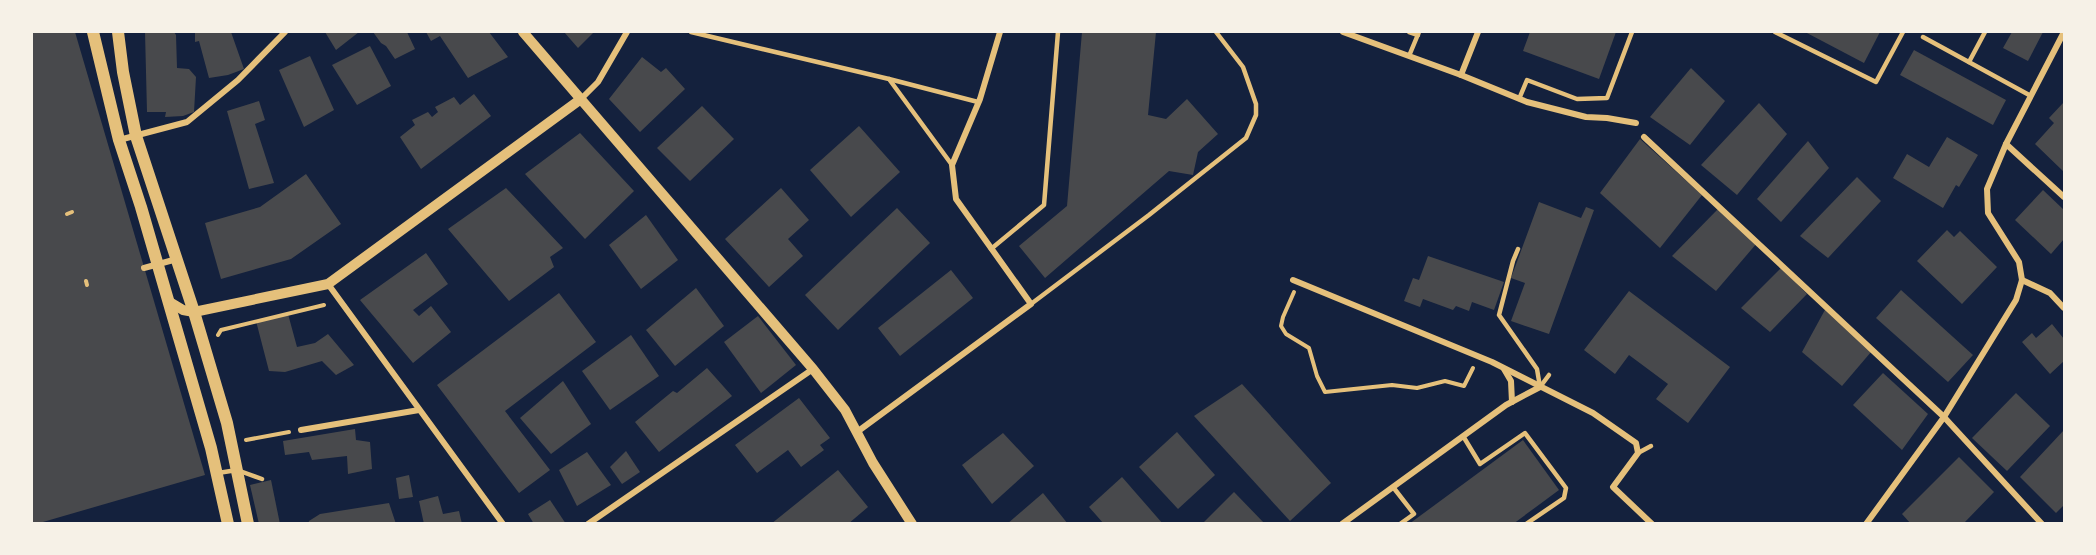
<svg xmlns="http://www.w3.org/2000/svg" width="2096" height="555" font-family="'Exo 2',sans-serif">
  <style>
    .building { fill: #48494c }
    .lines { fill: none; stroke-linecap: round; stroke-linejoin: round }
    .path { stroke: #e5c07b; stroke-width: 4 }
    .service { stroke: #e5c07b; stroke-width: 4.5 }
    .minor { stroke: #e5c07b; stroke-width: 6 }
    .tertiary { stroke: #e5c07b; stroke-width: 10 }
    .secondary { stroke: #e5c07b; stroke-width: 12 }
  </style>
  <rect width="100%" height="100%" fill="#14213d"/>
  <g class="building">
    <polygon points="32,32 75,32 205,475 36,524 32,524"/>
    <polygon points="145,32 174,32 176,35 177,68 189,69 196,77 194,112 183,116 165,117 166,112 147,112"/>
    <polygon points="195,32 231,32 244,69 228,75 209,78 199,41 195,42"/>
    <polygon points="325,32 359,32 336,50"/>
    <polygon points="373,32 407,32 415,49 395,59 386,46 381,43"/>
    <polygon points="426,32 489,32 508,57 468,78 440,36 431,41"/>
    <polygon points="564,32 594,32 578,48"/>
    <polygon points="1082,32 1156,32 1148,115 1166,119 1187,99 1218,134 1198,152 1193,175 1169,171 1045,278 1019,246 1067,206"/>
    <polygon points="1530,32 1616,32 1599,79 1523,51"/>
    <polygon points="1805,32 1880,32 1864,63"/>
    <polygon points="2012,32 2043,32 2028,61 2003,48"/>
    <polygon points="370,46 391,86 357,105 332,65"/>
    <polygon points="1914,50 2006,100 1993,125 1900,75"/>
    <polygon points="310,56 334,110 304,127 279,70"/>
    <polygon points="642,57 661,72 666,68 685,89 640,132 609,99"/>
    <polygon points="1691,68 1725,101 1690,145 1650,117"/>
    <polygon points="474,94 491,116 421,169 400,137 415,125 412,120 428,112 432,117 438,112 435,107 454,97 460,105"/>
    <polygon points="259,101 265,120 255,124 274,183 249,189 227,111"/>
    <polygon points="2064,102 2064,172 2035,144 2054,123 2049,118"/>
    <polygon points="1759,103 1787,134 1737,195 1701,165"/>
    <polygon points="702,106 734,139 690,181 657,148"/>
    <polygon points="859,126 900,172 851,217 810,170"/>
    <polygon points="580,133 634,191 585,239 525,174"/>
    <polygon points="1947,137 1978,155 1959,187 1956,185 1943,208 1893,178 1907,154 1929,167"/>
    <polygon points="1640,139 1702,195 1660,248 1600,193"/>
    <polygon points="1808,141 1829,168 1781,222 1757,199"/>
    <polygon points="306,174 341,224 291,259 221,279 205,223 260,207"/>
    <polygon points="1857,177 1881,201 1828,258 1800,236"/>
    <polygon points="506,188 563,248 550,257 554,267 509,301 448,229"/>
    <polygon points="781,188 809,220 788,239 803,256 769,287 725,239"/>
    <polygon points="2043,190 2064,210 2064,239 2051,254 2015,220"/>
    <polygon points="1539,202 1581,218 1586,207 1594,210 1549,334 1511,321 1525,283 1511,278"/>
    <polygon points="897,208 930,243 838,330 805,295"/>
    <polygon points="1718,209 1757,243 1716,291 1672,256"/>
    <polygon points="646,215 678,260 641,289 609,245"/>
    <polygon points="1947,230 1954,237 1960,231 1997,267 1962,304 1917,261"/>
    <polygon points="426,253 448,284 413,310 419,316 431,306 451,332 413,363 360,300"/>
    <polygon points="1428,256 1504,282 1494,310 1472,302 1469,311 1456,306 1453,310 1423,299 1420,307 1404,301 1413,278 1419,280"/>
    <polygon points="1781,268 1807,294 1770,332 1741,308"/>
    <polygon points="951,270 973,298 900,356 878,328"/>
    <polygon points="696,288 724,326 675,366 646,330"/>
    <polygon points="1901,290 1973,355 1948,382 1876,318"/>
    <polygon points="1629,291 1730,367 1688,423 1656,399 1668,384 1629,355 1615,374 1584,350"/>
    <polygon points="559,293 596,342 505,411 550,470 519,493 437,385"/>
    <polygon points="1826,308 1871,352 1842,386 1802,352"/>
    <polygon points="288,314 297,347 315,343 328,334 354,365 336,375 322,361 285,372 269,371 256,321"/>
    <polygon points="758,316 796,365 761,393 724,342"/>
    <polygon points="2052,324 2064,339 2064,361 2050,374 2022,342 2032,333 2036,338"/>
    <polygon points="631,335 659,376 610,410 582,371"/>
    <polygon points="707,368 732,396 659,452 635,422 673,391 677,393"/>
    <polygon points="1883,373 1928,414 1902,450 1853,405"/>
    <polygon points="563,381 591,424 551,454 520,418"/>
    <polygon points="1242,384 1331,483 1290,521 1194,416"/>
    <polygon points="2016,393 2050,426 2007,471 1972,438"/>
    <polygon points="799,398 830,438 820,445 824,450 801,467 788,450 757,473 735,445"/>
    <polygon points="355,429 356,440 370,442 372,469 348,474 347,456 312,460 309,452 285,455 283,441"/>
    <polygon points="2064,430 2064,505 2056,513 2020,477"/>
    <polygon points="1177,432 1215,475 1178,509 1139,467"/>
    <polygon points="1003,433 1034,466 992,504 962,465"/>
    <polygon points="1523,440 1559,490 1513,524 1409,524"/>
    <polygon points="626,451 640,472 622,484 610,467"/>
    <polygon points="587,452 611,485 577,506 559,470"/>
    <polygon points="1959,457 1994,492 1963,524 1911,524 1902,514"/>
    <polygon points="838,470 868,507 848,524 771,524"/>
    <polygon points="409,475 413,497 399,499 396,478"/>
    <polygon points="1122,477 1163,524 1104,524 1089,507"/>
    <polygon points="271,480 280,524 259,524 250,485"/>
    <polygon points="1234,492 1265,524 1202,524"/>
    <polygon points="1043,493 1068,524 1007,524"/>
    <polygon points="438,496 443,514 459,511 462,524 424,524 419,501"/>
    <polygon points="550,500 566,524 534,524 528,514"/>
    <polygon points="389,503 396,524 308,524 309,521 320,514"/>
  </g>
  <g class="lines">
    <g class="path">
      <polyline points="67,214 72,212"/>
      <polyline points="86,281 87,285"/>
      <polyline points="1294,292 1283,317 1281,326 1286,334 1309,348 1317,376 1325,392 1392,385 1417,388 1445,381 1464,386 1473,368"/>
      <polyline points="218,335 221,330 324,305"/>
      <polyline points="246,440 289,432"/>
    </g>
    <g class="service">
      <polyline points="691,32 889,79 952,165"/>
      <polyline points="1409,32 1418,35"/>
      <polyline points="1775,32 1876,82 1903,32"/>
      <polyline points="1923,37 2031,96"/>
      <polyline points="1409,56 1419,32"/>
      <polyline points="1969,62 1985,32"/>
      <polyline points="889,79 978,102"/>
      <polyline points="1519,99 1527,80 1577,99 1607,98 1632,32"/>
      <polyline points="991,249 1044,205 1058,32"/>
      <polyline points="1518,249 1513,261 1499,315 1537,369 1540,387"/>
      <polyline points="1031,304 1149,215 1246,138 1256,115 1256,104 1243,67 1216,32"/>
      <polyline points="1540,387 1549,375"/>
      <polyline points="1463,436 1480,464 1525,433 1566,488 1564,498 1526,524"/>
      <polyline points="1638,453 1651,446"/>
      <polyline points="218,473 237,470 262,479"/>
      <polyline points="1393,487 1414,514 1400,524"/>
    </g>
    <g class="minor">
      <polyline points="1343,32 1461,75 1527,102 1586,117 1607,118 1636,123"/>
      <polyline points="1461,75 1478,32"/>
      <polyline points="581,99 598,82 627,32"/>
      <polyline points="1644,137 1944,417 2042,524"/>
      <polyline points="119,140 187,122 238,80 285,32"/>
      <polyline points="2006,144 2064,197"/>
      <polyline points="144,268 177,259"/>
      <polyline points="1293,280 1492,362 1593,413 1636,443 1638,453 1613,487 1652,524"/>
      <polyline points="2022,280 2050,293 2064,308"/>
      <polyline points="328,284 503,524"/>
      <polyline points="1504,369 1511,381 1512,402"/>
      <polyline points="301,430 419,410"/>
      <polyline points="857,432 1031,304 956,199 952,165 980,99 1000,32"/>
      <polyline points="588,524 813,369"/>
      <polyline points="1342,524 1506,405 1540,387"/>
      <polyline points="1866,524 1944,417 2016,300 2022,280 2019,262 1988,213 1987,189 2006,144 2064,32"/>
    </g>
    <g class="tertiary">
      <polyline points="523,32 813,369 845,410 873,463 912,524"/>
      <polyline points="168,301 183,310 194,312 328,284 581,99"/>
    </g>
    <g class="secondary">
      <polyline points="93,32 119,140 141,207 211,448 228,524"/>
      <polyline points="118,32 123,72 136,136 194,312 227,423 248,524"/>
    </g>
  </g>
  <rect width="2096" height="555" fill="none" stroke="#f6f1e7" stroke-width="66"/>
</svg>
